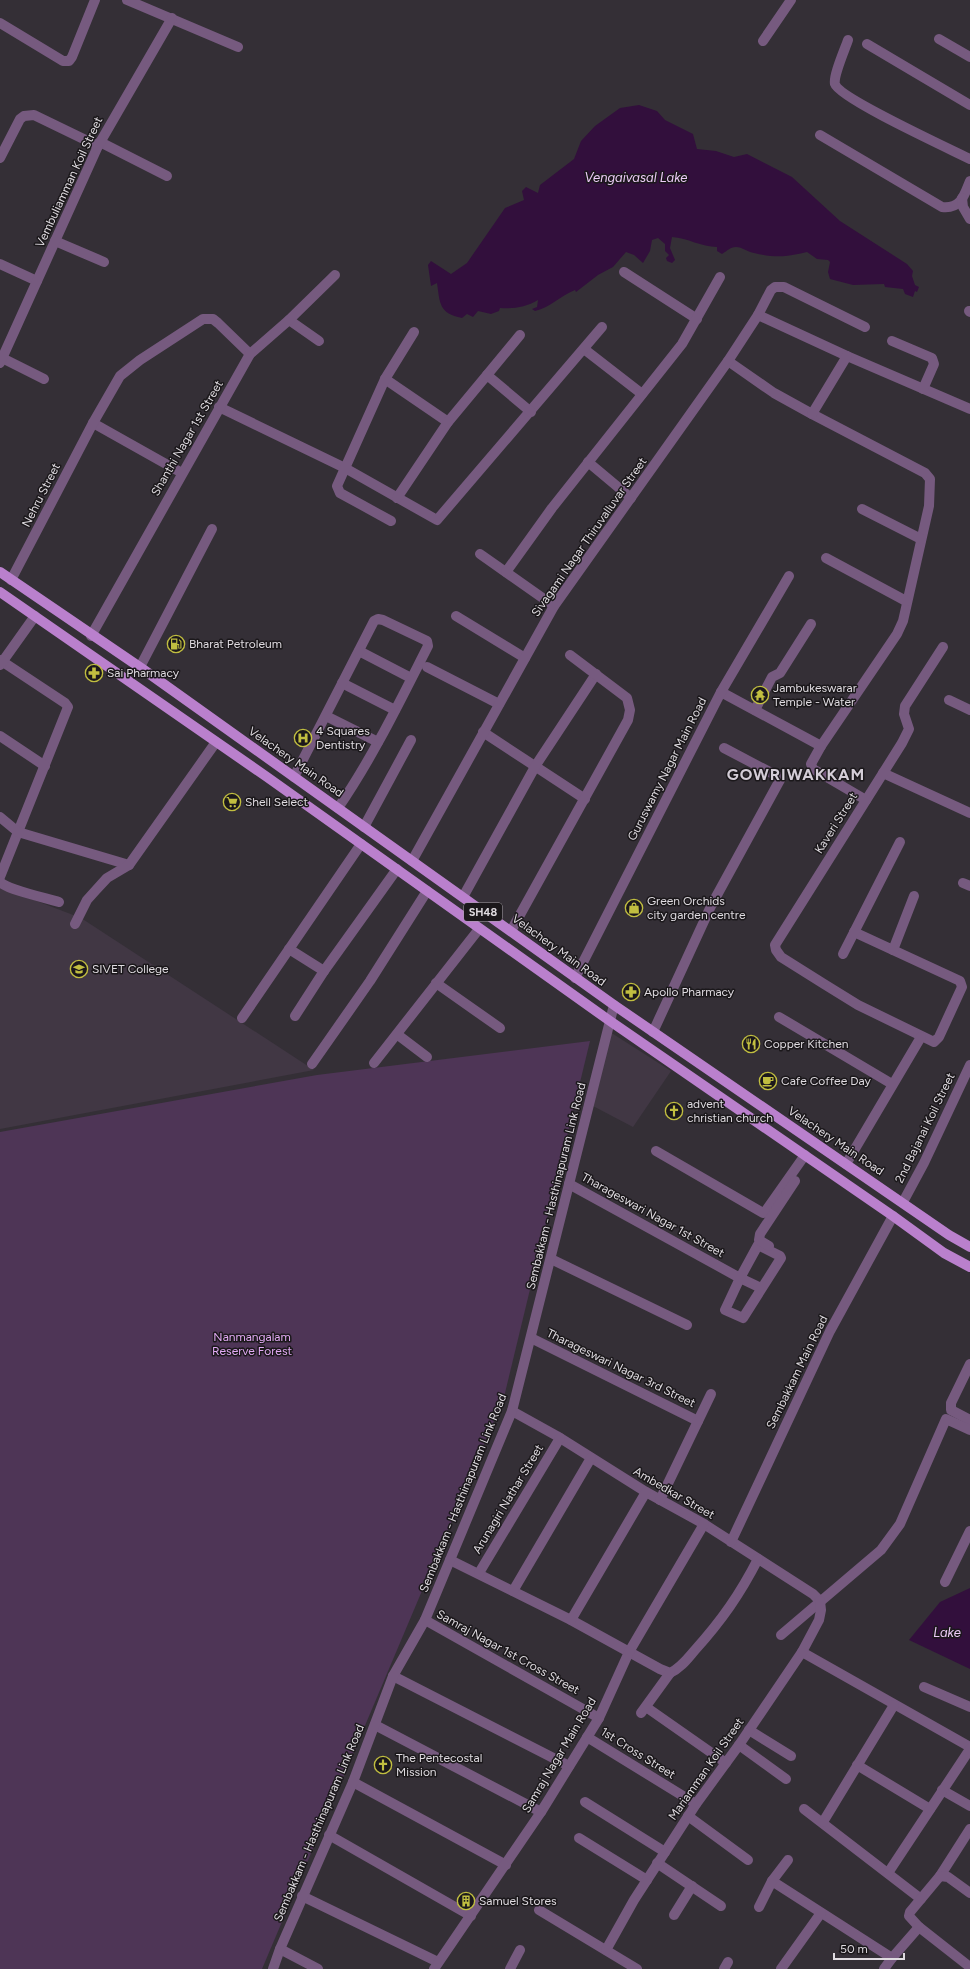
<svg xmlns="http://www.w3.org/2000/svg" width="970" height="1969" font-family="Figtree,sans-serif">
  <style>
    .built { fill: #413744 }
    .green { fill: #4e3556 }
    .water { fill: #320f3c }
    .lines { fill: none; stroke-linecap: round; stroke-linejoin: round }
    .minor { stroke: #765a7f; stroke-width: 10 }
    .major { stroke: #ba80cd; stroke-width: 10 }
    .labels { text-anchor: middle; stroke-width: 3; stroke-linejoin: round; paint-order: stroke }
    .shield { fill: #1b181b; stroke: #a4a0a5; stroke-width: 1 }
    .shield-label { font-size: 11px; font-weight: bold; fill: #dfdbe0 }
    .street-label { font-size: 12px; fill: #dfdbe0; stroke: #1b181b }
    .poi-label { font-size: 12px; fill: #dfdbe0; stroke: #1b181b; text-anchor: start }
    .park-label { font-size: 12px; fill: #e2aaf4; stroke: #1b181b }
    .water-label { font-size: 13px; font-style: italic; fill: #eeccf9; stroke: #1b181b }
    .district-label { font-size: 16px; font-weight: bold; letter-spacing: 1px; fill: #d4cdd7; stroke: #1b181b }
  </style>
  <rect width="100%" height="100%" fill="#342f36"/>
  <g class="built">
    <polygon points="0,887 81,918 314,1070 0,1129"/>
    <polygon points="610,1032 671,1071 633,1127 593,1106"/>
  </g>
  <polygon class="green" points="590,1041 504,1397 262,1969 0,1969 0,1132 317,1075"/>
  <g class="water">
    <path d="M639 105 657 111 665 120 693 134 697 149 716 151 734 157 747 154 792 177 840 221 907 264 913 271 912 276 915 285 919 287 917 292 915 291 913 297 905 294 903 289 885 287 884 284 853 285 830 279 828 272 830 262 828 260 817 259 807 252C786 257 775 258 754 253 748 252 742 247 736 247 730 247 727 251 722 254L717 251V247C701 247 688 238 672 237L670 248 675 260 672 263 667 261 666 258 669 255 665 251V244L658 238 652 240 650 251 643 263 634 255 626 252 613 267 598 275 576 292 575 290C560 296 551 307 535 311L532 309 537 307 538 300C526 307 514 309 500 308L499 311 491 314 478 311 473 317 467 314 462 318C439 313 440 304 437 283L431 286 428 265 431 261 451 274 467 263 505 208 524 200 522 191 526 187 538 193 540 185 574 159 581 141 595 126 620 108Z"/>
    <polygon points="970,1588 970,1669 909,1640 940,1602"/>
  </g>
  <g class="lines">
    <g class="minor">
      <polyline points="127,0 238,47"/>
      <polyline points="0,23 63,61 69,61 72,57 95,0"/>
      <polyline points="939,39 970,57"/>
      <path d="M848 40C845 49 833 76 835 84 839 98 950 149 970 159"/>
      <polyline points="763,41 791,0"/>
      <polyline points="867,44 970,105"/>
      <path d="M820 135 942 207C961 209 964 196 970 181"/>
      <polyline points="100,142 167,176"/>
      <polyline points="0,158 20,119 24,116 34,115 98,146"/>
      <polyline points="962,198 963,207 970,219"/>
      <polyline points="55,241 104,262"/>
      <polyline points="0,264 37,281"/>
      <polyline points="624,272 697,319"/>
      <polyline points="969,311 970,312"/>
      <polyline points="758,315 847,356 970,409"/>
      <polyline points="289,320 319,341"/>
      <polyline points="892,341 932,358 934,364 923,389"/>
      <polyline points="584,349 642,394"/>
      <polyline points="0,357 44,379"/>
      <polyline points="728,361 774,393 812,414 925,473 930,479 929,506 903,621 897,634 821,746 811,764 813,769 866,800"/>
      <polyline points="0,363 98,146 172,18"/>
      <polyline points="487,375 520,335"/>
      <polyline points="385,379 448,422"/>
      <polyline points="219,407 345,468 437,520 602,327"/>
      <polyline points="812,414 847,356"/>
      <polyline points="93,423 182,473"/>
      <polyline points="588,462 631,498"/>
      <polyline points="397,498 448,422 487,375 531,412"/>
      <polyline points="862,509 921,539"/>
      <polyline points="391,521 340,493 337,486 385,379 414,332"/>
      <polyline points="480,554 554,606"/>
      <polyline points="826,558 906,601"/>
      <polyline points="506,572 552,508 682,344 720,277"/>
      <polyline points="11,580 93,423 120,376 140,360 203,319 213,319 218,323 250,354"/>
      <polyline points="456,616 525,658"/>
      <polyline points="91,636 250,354 289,320 335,275"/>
      <polyline points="359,651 411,678"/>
      <polyline points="0,660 65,703 68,707 0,877"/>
      <polyline points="0,665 35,616"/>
      <polyline points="140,667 212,529"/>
      <polyline points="427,667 499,704"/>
      <polyline points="342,683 395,710"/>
      <polyline points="721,692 821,746"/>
      <polyline points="949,700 970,710"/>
      <polyline points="755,710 772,677 780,673 811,624"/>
      <polyline points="326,716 378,742"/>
      <polyline points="483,732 585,799"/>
      <polyline points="0,736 45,766"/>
      <polyline points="883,773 970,813"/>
      <path d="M294 777 374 621 378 619 383 620 427 641 428 646C400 701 373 757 338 808"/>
      <polyline points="0,817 18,832 129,865"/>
      <polyline points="364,827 411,740"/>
      <polyline points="412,861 554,606 728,361 758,315 771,290 775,287 784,287 865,327"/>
      <path d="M0 882C8 890 46 898 59 902"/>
      <polyline points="963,883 970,886"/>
      <polyline points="463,897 536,765 596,674"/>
      <polyline points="75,924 87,900 96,890 107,878 129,865 216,742"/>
      <polyline points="511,931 628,720 630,710 627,698 570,655"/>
      <polyline points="854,932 960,981 962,987 939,1037 934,1042 858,1005 824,984 781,957 776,950 775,945 902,743 909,729 904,714 905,706 943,647"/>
      <polyline points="289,949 324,971"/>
      <polyline points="893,950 914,896"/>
      <polyline points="843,954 900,842"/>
      <polyline points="575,978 721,692 789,576"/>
      <polyline points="436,983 500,1028"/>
      <polyline points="295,1016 324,971 397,869"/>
      <polyline points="779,1017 892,1084"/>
      <polyline points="242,1018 361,844"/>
      <polyline points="653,1032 711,906 781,778 724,748"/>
      <polyline points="398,1035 427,1057"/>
      <polyline points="374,1063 479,929"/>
      <polyline points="312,1064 370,981 427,891"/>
      <polyline points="656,1151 763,1213 765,1212 805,1155"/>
      <polyline points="846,1164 921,1037"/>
      <polyline points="569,1184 740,1278 758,1245 780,1256 781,1258 743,1318 725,1310 740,1278 761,1288"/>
      <polyline points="903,1202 924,1163 970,1065"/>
      <polyline points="769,1246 759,1240 760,1234 795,1181"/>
      <polyline points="551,1259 687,1325"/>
      <polyline points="531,1338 698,1421"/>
      <polyline points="970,1364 951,1403 951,1410 970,1420"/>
      <polyline points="512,1411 557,1436 646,1492 704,1524 813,1594 820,1601"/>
      <polyline points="660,1500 711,1394"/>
      <polyline points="731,1542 830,1331 893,1216"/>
      <path d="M450 1560 571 1620 660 1669 670 1673C681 1668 688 1658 695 1650 722 1620 740 1594 758 1559"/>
      <polyline points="479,1573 560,1438"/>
      <polyline points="945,1582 970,1531"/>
      <polyline points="513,1591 591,1458"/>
      <polyline points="425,1620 599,1718"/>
      <polyline points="571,1620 646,1492"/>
      <polyline points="781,1635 881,1550 900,1524 946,1419 970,1430"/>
      <polyline points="802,1652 970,1747"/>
      <polyline points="393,1676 569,1766"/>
      <polyline points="924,1687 970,1707"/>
      <polyline points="646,1707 726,1763"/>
      <polyline points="641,1713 670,1673"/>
      <polyline points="375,1725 541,1812"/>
      <polyline points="749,1730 791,1756"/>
      <polyline points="587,1737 696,1804"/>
      <polyline points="739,1745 786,1779"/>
      <polyline points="857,1765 930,1809"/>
      <polyline points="353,1782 506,1865"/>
      <polyline points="942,1790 970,1806"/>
      <polyline points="585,1802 665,1852"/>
      <polyline points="804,1809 921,1899"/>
      <polyline points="688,1816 748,1860"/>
      <polyline points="823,1822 894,1705"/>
      <polyline points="970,1829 940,1876 910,1912 909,1916 919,1927 970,1967"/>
      <polyline points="329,1835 471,1916"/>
      <polyline points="579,1838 647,1880"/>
      <polyline points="657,1863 721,1906"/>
      <polyline points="888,1873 970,1749"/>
      <polyline points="940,1876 948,1877 970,1893"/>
      <polyline points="772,1881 892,1958 919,1927"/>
      <polyline points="302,1896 438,1962"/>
      <polyline points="759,1907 772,1881 788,1860"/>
      <polyline points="539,1910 637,1969"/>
      <polyline points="674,1915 692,1886"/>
      <polyline points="280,1949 318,1969"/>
      <polyline points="606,1950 634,1900 696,1804 739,1745 802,1652 819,1620 821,1610 820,1601"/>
      <polyline points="273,1969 280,1949 353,1782 393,1676 425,1620 512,1411 614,1005"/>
      <polyline points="434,1969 541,1812 599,1718 629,1652 704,1524"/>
      <polyline points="510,1969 520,1950"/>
      <polyline points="724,1969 728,1962"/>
      <polyline points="781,1969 821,1913"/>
      <polyline points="884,1969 892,1958"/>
    </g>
    <g class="major">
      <polyline points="0,572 144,670 614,1005 949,1235 970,1247"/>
      <polyline points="0,592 267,777 610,1021 893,1216 944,1253 970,1267"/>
    </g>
  </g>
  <defs>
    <symbol id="fuel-ring" viewBox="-11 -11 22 22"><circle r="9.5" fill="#1b181b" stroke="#c1be40" stroke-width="1.5"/><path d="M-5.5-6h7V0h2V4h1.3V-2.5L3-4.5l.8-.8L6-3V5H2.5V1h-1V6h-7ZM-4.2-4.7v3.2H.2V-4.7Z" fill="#c1be40"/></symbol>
    <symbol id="pharmacy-ring" viewBox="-11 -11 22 22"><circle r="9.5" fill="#1b181b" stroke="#c1be40" stroke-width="1.5"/><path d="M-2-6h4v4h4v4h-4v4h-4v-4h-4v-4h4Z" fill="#c1be40"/></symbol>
    <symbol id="temple-ring" viewBox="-11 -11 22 22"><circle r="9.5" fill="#1b181b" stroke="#c1be40" stroke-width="1.5"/><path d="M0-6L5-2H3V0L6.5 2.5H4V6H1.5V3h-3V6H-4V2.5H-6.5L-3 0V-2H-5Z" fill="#c1be40"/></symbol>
    <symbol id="hospital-ring" viewBox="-11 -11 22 22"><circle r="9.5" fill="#1b181b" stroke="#c1be40" stroke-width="1.5"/><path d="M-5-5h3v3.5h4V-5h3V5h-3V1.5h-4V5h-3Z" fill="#c1be40"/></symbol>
    <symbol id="supermarket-ring" viewBox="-11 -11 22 22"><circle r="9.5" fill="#1b181b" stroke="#c1be40" stroke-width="1.5"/><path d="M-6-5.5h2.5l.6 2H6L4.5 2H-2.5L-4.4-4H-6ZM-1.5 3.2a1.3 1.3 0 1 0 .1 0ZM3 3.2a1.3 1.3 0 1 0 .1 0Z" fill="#c1be40"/></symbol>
    <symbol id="shop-ring" viewBox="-11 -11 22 22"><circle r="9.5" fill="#1b181b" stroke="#c1be40" stroke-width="1.5"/><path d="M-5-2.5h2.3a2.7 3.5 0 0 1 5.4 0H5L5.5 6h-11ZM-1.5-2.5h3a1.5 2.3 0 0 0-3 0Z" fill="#c1be40"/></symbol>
    <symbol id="university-ring" viewBox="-11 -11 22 22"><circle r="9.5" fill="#1b181b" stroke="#c1be40" stroke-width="1.5"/><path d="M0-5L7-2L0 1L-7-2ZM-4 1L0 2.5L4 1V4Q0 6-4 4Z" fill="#c1be40"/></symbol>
    <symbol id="restaurant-ring" viewBox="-11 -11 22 22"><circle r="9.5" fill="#1b181b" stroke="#c1be40" stroke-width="1.5"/><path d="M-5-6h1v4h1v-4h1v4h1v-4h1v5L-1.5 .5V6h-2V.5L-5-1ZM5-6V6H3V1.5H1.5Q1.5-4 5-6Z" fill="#c1be40"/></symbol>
    <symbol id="cafe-ring" viewBox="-11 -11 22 22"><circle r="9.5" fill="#1b181b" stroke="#c1be40" stroke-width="1.5"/><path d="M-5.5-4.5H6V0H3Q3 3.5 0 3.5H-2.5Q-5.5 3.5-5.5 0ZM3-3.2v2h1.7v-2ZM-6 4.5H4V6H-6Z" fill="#c1be40"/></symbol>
    <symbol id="church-ring" viewBox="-11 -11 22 22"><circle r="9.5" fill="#1b181b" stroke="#c1be40" stroke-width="1.5"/><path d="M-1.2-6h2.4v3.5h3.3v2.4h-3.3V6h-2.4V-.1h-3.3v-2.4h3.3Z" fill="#c1be40"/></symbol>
    <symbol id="building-ring" viewBox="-11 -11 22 22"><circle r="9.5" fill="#1b181b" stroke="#c1be40" stroke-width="1.5"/><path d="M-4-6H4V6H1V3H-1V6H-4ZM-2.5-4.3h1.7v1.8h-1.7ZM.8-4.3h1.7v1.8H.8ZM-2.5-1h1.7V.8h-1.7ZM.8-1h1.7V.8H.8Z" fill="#c1be40"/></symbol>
  </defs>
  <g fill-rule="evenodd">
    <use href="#fuel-ring" x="166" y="634" width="20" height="20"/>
    <use href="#pharmacy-ring" x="84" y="663" width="20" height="20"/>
    <use href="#temple-ring" x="750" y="685" width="20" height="20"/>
    <use href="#hospital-ring" x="293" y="728" width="20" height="20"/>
    <use href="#supermarket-ring" x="222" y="792" width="20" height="20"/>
    <use href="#shop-ring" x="624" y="898" width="20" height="20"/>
    <use href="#university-ring" x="69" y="959" width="20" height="20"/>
    <use href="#pharmacy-ring" x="621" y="982" width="20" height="20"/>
    <use href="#restaurant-ring" x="741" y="1034" width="20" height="20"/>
    <use href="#cafe-ring" x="758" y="1071" width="20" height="20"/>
    <use href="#church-ring" x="664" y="1101" width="20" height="20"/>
    <use href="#church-ring" x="373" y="1755" width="20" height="20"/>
    <use href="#building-ring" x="456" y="1891" width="20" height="20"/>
  </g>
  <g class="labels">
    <rect class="shield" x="464" y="903" width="38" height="18" rx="3"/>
    <g class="shield-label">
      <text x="483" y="916">SH48</text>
    </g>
    <g class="street-label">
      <text transform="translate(69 182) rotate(-65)" y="4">Vembuliamman Koil Street</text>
      <text transform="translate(187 438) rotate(-60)" y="4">Shanthi Nagar 1st Street</text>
      <text transform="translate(41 495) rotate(-63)" y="4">Nehru Street</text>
      <text transform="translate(589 537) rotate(-55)" y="4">Sivagami Nagar Thiruvalluvar Street</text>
      <text transform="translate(296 762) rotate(35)" y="4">Velachery Main Road</text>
      <text transform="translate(667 769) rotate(-63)" y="4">Guruswamy Nagar Main Road</text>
      <text transform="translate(836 823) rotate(-58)" y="4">Kaveri Street</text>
      <text transform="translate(559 950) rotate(36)" y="4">Velachery Main Road</text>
      <text transform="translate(925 1128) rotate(-64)" y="4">2nd Bajanai Koil Street</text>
      <text transform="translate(836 1141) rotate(34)" y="4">Velachery Main Road</text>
      <text transform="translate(556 1186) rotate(-76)" y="4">Sembakkam - Hasthinapuram Link Road</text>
      <text transform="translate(653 1215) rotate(29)" y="4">Tharageswari Nagar 1st Street</text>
      <text transform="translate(621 1368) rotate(26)" y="4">Tharageswari Nagar 3rd Street</text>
      <text transform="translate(797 1372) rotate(-64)" y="4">Sembakkam Main Road</text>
      <text transform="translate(463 1493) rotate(-68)" y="4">Sembakkam - Hasthinapuram Link Road</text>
      <text transform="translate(674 1493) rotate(30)" y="4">Ambedkar Street</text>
      <text transform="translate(508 1499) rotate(-59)" y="4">Arunagiri Nathar Street</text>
      <text transform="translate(508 1652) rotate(29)" y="4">Samraj Nagar 1st Cross Street</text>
      <text transform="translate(638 1753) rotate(32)" y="4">1st Cross Street</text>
      <text transform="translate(559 1755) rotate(-59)" y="4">Samraj Nagar Main Road</text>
      <text transform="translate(706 1769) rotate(-55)" y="4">Mariamman Koil Street</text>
      <text transform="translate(319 1823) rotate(-67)" y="4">Sembakkam - Hasthinapuram Link Road</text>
    </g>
    <g class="poi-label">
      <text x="189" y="648">Bharat Petroleum</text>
      <text x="107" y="677">Sai Pharmacy</text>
      <text x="773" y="692">Jambukeswarar<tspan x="773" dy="14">Temple - Water</tspan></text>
      <text x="316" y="735">4 Squares<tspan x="316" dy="14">Dentistry</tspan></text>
      <text x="245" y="806">Shell Select</text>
      <text x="647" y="905">Green Orchids<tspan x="647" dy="14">city garden centre</tspan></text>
      <text x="92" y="973">SIVET College</text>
      <text x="644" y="996">Apollo Pharmacy</text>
      <text x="764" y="1048">Copper Kitchen</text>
      <text x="781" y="1085">Cafe Coffee Day</text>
      <text x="687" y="1108">advent<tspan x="687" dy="14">christian church</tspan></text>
      <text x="396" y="1762">The Pentecostal<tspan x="396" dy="14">Mission</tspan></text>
      <text x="479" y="1905">Samuel Stores</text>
    </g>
    <g class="park-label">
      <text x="252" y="1341">Nanmangalam<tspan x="252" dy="14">Reserve Forest</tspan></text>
    </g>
    <g class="water-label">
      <text x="636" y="182">Vengaivasal Lake</text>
      <text x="947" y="1637">Lake</text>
    </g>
    <g class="district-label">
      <text x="796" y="780">GOWRIWAKKAM</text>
    </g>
  </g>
  <path d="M834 1953v6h70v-6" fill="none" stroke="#dfdbe0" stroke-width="2"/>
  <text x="840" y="1953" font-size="12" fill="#dfdbe0" stroke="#1b181b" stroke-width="3" paint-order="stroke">50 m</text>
</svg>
